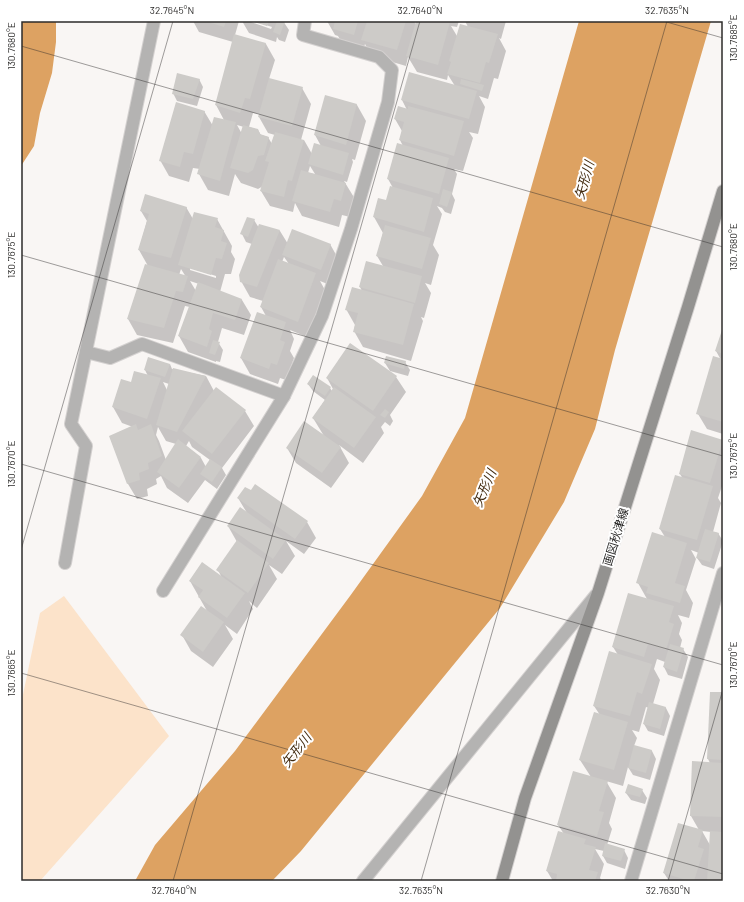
<svg xmlns="http://www.w3.org/2000/svg" width="744" height="902" font-family="Barlow,'Noto Sans JP',sans-serif">
  <style>
    .green { fill: #fce3ca }
    .water { fill: #dda262 }
    .shadow { fill: #0003; fill-rule: evenodd }
    .building { fill: #cdcbc8 }
    .lines { fill: none; stroke-linecap: round; stroke-linejoin: round }
    .street-casing { stroke: #d4d1d0; stroke-width: 14 }
    .secondary-casing { stroke: #d4d1d0; stroke-width: 14 }
    .street { stroke: #b4b3b2; stroke-width: 12 }
    .secondary { stroke: #939290; stroke-width: 12 }
    .ticks { fill: none; stroke: #2c2b2a; stroke-width: 1; stroke-opacity: 0.45 }
    .labels { text-anchor: middle; stroke-width: 4; stroke-linejoin: round; paint-order: stroke }
    .street-label { font-size: 12px; fill: #2c2b2a; stroke: #fff }
    .water-label { font-size: 13px; font-style: italic; fill: #422a0e; stroke: #fff }
    .neatline { fill: none; stroke: #2c2b2a; stroke-width: 1.5 }
    .ticks-label { font-size: 10px; text-anchor: middle; fill: #2c2b2a }
  </style>
  <rect width="100%" height="100%" fill="#f9f6f4"/>
  <polygon class="green" points="64,596 169,736 40,881 21,881 21,704 40,613"/>
  <g class="water">
    <polygon points="21,21 56,21 56,42 52,73 40,113 34,146 21,166"/>
    <polygon points="579,21 711,21 615,350 595,429 564,502 500,608 301,851 272,881 135,881 155,845 235,751 350,596 422,496 465,418"/>
  </g>
  <g class="shadow">
    <path d="M193 21H239L235 35 266 44 275 60 269 79 302 88 311 104 301 140H304L312 154 321 146 315 135 326 96 357 105 366 121 355 160 352 159 353 162 347 182 344 181 355 199 350 217 342 215 339 227 302 216 295 203 293 212 270 206 261 191 263 186 258 189 241 183 235 174 229 196 208 190 199 174 200 169 193 168 189 182 169 176 160 160 204 111 213 126 224 120 216 105 233 42 199 32ZM253 113 260 114 259 117 268 133 275 135 272 144 268 137 261 135 258 130 249 127ZM237 125 244 127 242 134ZM310 166 315 174 308 173Z"/>
    <polygon points="242,21 251,21 251,22 271,29 272,27 253,21 283,21 289,30 285,42 279,40 277,37 276,42 249,33"/>
    <polygon points="327,21 414,21 416,25 417,21 459,21 457,27 451,26 457,36 468,27 465,21 506,21 501,39 499,38 506,51 498,79 494,78 488,99 479,96 485,107 478,134 469,132 473,138 463,171 454,169 457,174 452,194 455,200 451,214 445,212 442,208 437,206 442,214 433,245 439,255 431,285 425,283 431,293 424,318 421,317 423,321 411,361 363,347 354,331 355,325 346,309 362,291 360,287 383,266 377,256 383,233 374,217 387,201 393,188 388,179 403,146 400,140 402,131 395,119 407,110 402,100 455,86 448,75 447,80 417,72 408,57 406,66 372,56 365,44 363,50 343,45 338,36 335,35"/>
    <polygon points="199,79 203,87 197,106 177,101 173,93"/>
    <path d="M186 207 193 219H217L232 246 231 252 235 259 231 274H225L220 292 242 300 251 315 244 335 222 328 218 342 223 350 220 362 216 361V362L188 352 179 336 190 307 185 306 173 343 137 335 128 319 148 266 139 250 147 221 141 211ZM190 268 216 276V278L190 270ZM181 269 186 277 179 275ZM190 281 199 284 196 291Z"/>
    <path d="M254 220 259 228 280 231 288 244H330L339 260 330 285 320 281 325 290 307 337 290 330 294 339 290 351 294 358 286 380 280 378 278 384 250 374 241 358 266 316 261 307 263 301 250 297 241 281 252 244 246 242 242 234ZM284 257 289 264 282 262Z"/>
    <polygon points="723,329 723,434 707,429 698,414 721,360 716,351"/>
    <polygon points="405,362 410,370 408,376 390,371 385,363"/>
    <path d="M170 364 172 369 206 376 214 391 245 411 254 426 222 468 226 475 217 489 205 480 188 503 167 488 161 476 156 479 157 484 147 489 148 496 137 499 128 484 110 437 133 427 122 423 113 407 132 383 148 376 145 370ZM163 382 169 384 167 390ZM158 427 166 441 176 444 166 460 159 441 156 435ZM189 441 192 447 210 460 206 467 201 458 186 446Z"/>
    <polygon points="396,377 406,392 390,415 393,421 390,426 385,422 381,427 384,433 363,463 339,445 349,463 331,488 296,463 287,448 324,436 313,418 325,400 313,391 308,384 330,388 332,391 333,389 327,378"/>
    <polygon points="722,440 723,483 718,498 721,503 713,532 718,533 723,541 714,569 702,565 697,558 699,553 691,550 696,559 686,590 693,603 689,618 678,615 682,623 679,634 682,640 680,648 683,649 688,657 682,679 668,675 664,667 665,662 657,659 654,669 660,680 653,704 666,708 670,716 664,736 648,731 644,724 649,708 646,707 639,732 632,730 637,738 634,746 652,751 656,759 650,780 633,775 628,767 623,786 606,781 616,798 609,823 612,829 607,845 624,850 628,858 625,869 607,863 603,856 604,851 595,849 604,864 600,878 602,881 553,881 547,871 564,834 558,825 591,777 580,760 600,715 594,706 618,655 613,647 647,599 638,583 665,537 660,529 683,479 680,474"/>
    <polygon points="238,498 307,522 316,538 304,554 286,541 295,556 282,574 269,565 277,579 257,608 249,601 253,609 237,634 225,625 233,639 213,667 191,651 182,635 207,611 190,581 222,578 218,570 237,542 228,526 247,513"/>
    <path d="M711 693H723V881H669L664 873 699 830 691 816 710 763 708 759ZM702 831 711 832 710 845Z"/>
    <polygon points="642,790 647,798 645,804 631,800 626,793"/>
  </g>
  <g class="building">
    <polygon points="205,21 226,21 224,27"/>
    <polygon points="251,21 269,21 267,26"/>
    <polygon points="277,21 285,21 280,35 273,32"/>
    <polygon points="335,21 358,21 354,35 333,29"/>
    <polygon points="367,21 406,21 397,50 361,40"/>
    <polygon points="416,21 450,22 438,65 406,56"/>
    <polygon points="460,24 498,34 489,63 486,62 480,83 447,74 451,62 449,61"/>
    <polygon points="234,34 266,43 250,99 245,98 240,113 215,105"/>
    <polygon points="409,72 477,91 469,119 401,100"/>
    <polygon points="177,73 200,79 193,99 172,94"/>
    <polygon points="269,78 303,87 292,126 258,117"/>
    <polygon points="461,79 484,85 482,91 460,84"/>
    <polygon points="325,95 357,104 346,145 314,135"/>
    <polygon points="176,102 205,111 193,154 184,152 180,167 159,161"/>
    <polygon points="398,106 408,109 408,106 464,121 454,156 399,140 404,122 394,119"/>
    <polygon points="214,117 236,122 220,181 197,174"/>
    <polygon points="243,125 258,129 260,134 269,137 264,155 258,156 253,170 248,173 230,168"/>
    <polygon points="275,132 304,140 292,181 288,180 284,197 260,191 269,162 265,161"/>
    <polygon points="314,143 349,153 343,175 308,164"/>
    <polygon points="397,143 449,158 439,194 387,179"/>
    <polygon points="301,170 346,183 341,201 334,199 330,212 292,201"/>
    <polygon points="390,186 433,198 424,232 373,217 378,198 386,200"/>
    <polygon points="443,189 452,192 447,207 439,204"/>
    <polygon points="145,194 187,207 171,258 138,250 149,214 140,211"/>
    <polygon points="194,212 218,218 215,227 224,230 221,241 227,243 222,259 216,258 211,275 178,265"/>
    <polygon points="247,217 255,219 248,237 240,234"/>
    <polygon points="259,224 280,230 257,287 240,282 239,275"/>
    <polygon points="385,225 431,238 422,269 376,256"/>
    <polygon points="292,229 331,244 321,270 282,255"/>
    <polygon points="278,259 316,273 298,322 260,307"/>
    <polygon points="366,261 422,276 415,303 359,287"/>
    <polygon points="145,264 188,276 183,292 176,291 164,328 127,319"/>
    <polygon points="198,282 242,299 235,320 213,313 209,329 212,331 207,347 178,336"/>
    <polygon points="352,287 414,304 403,345 353,332 358,313 345,310"/>
    <polygon points="257,312 286,322 280,340 285,342 277,365 271,363 269,369 240,358"/>
    <polygon points="723,327 723,354 715,351"/>
    <polygon points="213,340 220,342 215,355 209,353"/>
    <polygon points="350,343 397,376 373,411 326,378"/>
    <polygon points="386,356 406,361 404,369 384,363"/>
    <polygon points="713,356 723,359 723,422 696,414"/>
    <polygon points="148,357 170,364 165,377 144,370"/>
    <polygon points="173,368 206,376 177,432 156,425"/>
    <polygon points="134,371 161,378 147,419 112,407 121,379 131,382"/>
    <polygon points="313,375 331,387 325,396 307,384"/>
    <polygon points="216,387 246,410 212,454 182,431"/>
    <polygon points="334,387 376,417 354,448 312,418"/>
    <polygon points="385,409 389,412 385,418 380,415"/>
    <polygon points="304,421 341,447 322,473 286,448"/>
    <polygon points="136,424 138,430 151,424 162,456 148,463 149,469 139,473 140,480 127,484 109,436"/>
    <polygon points="691,430 723,440 710,483 679,474"/>
    <polygon points="178,439 201,457 179,488 157,472"/>
    <polygon points="210,459 222,467 212,482 200,474"/>
    <polygon points="675,475 713,486 697,540 659,529"/>
    <polygon points="255,484 308,521 295,539 237,498 245,487 251,490"/>
    <polygon points="240,507 286,540 273,559 227,526"/>
    <polygon points="705,529 719,533 710,562 696,558"/>
    <polygon points="652,532 687,543 675,583 685,586 680,603 646,593 648,587 636,583"/>
    <polygon points="237,540 269,563 248,593 216,570"/>
    <polygon points="202,562 245,593 227,618 198,597 203,590 189,581"/>
    <polygon points="628,593 674,606 669,622 674,624 666,650 648,644 644,657 612,647"/>
    <polygon points="201,606 224,622 203,652 180,635"/>
    <polygon points="670,644 684,648 677,672 663,667"/>
    <polygon points="609,651 652,664 642,694 637,692 630,716 593,706"/>
    <polygon points="710,692 723,692 723,760 707,759"/>
    <polygon points="649,702 666,707 660,729 643,724"/>
    <polygon points="594,712 628,722 614,770 579,760"/>
    <polygon points="634,745 652,750 646,773 628,768"/>
    <polygon points="692,761 723,763 723,817 690,816"/>
    <polygon points="573,771 608,781 599,811 604,812 597,836 557,825"/>
    <polygon points="628,784 643,789 640,797 625,793"/>
    <polygon points="678,823 703,830 698,847 704,849 694,881 690,881 663,873"/>
    <polygon points="558,831 586,839 584,844 596,847 589,870 598,872 595,881 556,881 557,874 546,871"/>
    <polygon points="710,831 723,832 723,881 707,881"/>
    <polygon points="605,843 625,849 621,861 602,856"/>
  </g>
  <g class="lines">
    <defs>
      <g id="street">
        <polyline points="86,352 110,358 142,344 284,396"/>
        <polyline points="65,563 86,446 71,424 154,21"/>
        <polyline points="163,591 284,396 322,316 351,229 388,102 392,70 379,57 303,35 305,21"/>
        <polyline points="363,881 596,595"/>
        <polyline points="631,881 723,573"/>
      </g>
      <polyline id="secondary" points="502,881 525,798 598,593 688,307 723,191"/>
    </defs>
    <use href="#street" class="street-casing"/>
    <use href="#secondary" class="secondary-casing"/>
    <use href="#street" class="street"/>
    <use href="#secondary" class="secondary"/>
  </g>
  <path class="ticks" d="M663 21 723 38M21 46 723 247M21 255 723 456M21 464 723 665M21 550 173 21M21 673 723 874M173 881 420 21M421 881 667 21M668 881 723 689"/>
  <g class="labels">
    <g class="street-label">
      <text transform="translate(616 537) rotate(-73)" y="4">画図秋津線</text>
    </g>
    <g class="water-label">
      <text transform="translate(584 180) rotate(-74)" y="5">矢形川</text>
      <text transform="translate(484 488) rotate(-67)" y="5">矢形川</text>
      <text transform="translate(296 750) rotate(-52)" y="5">矢形川</text>
    </g>
  </g>
  <rect width="744" height="902" fill="none" stroke="#ffffff" stroke-width="44"/>
  <rect x="22" y="22" width="700" height="858" class="neatline"/>
  <g class="ticks-label">
    <text x="172" y="14">32.7645°N</text>
    <text x="420" y="14">32.7640°N</text>
    <text x="667" y="14">32.7635°N</text>
    <text transform="translate(733 38) rotate(-90)" y="4">130.7685°E</text>
    <text transform="translate(11 46) rotate(-90)" y="4">130.7680°E</text>
    <text transform="translate(733 247) rotate(-90)" y="4">130.7680°E</text>
    <text transform="translate(11 255) rotate(-90)" y="4">130.7675°E</text>
    <text transform="translate(733 456) rotate(-90)" y="4">130.7675°E</text>
    <text transform="translate(11 464) rotate(-90)" y="4">130.7670°E</text>
    <text transform="translate(733 665) rotate(-90)" y="4">130.7670°E</text>
    <text transform="translate(11 673) rotate(-90)" y="4">130.7665°E</text>
    <text x="174" y="894">32.7640°N</text>
    <text x="421" y="894">32.7635°N</text>
    <text x="668" y="894">32.7630°N</text>
  </g>
</svg>
